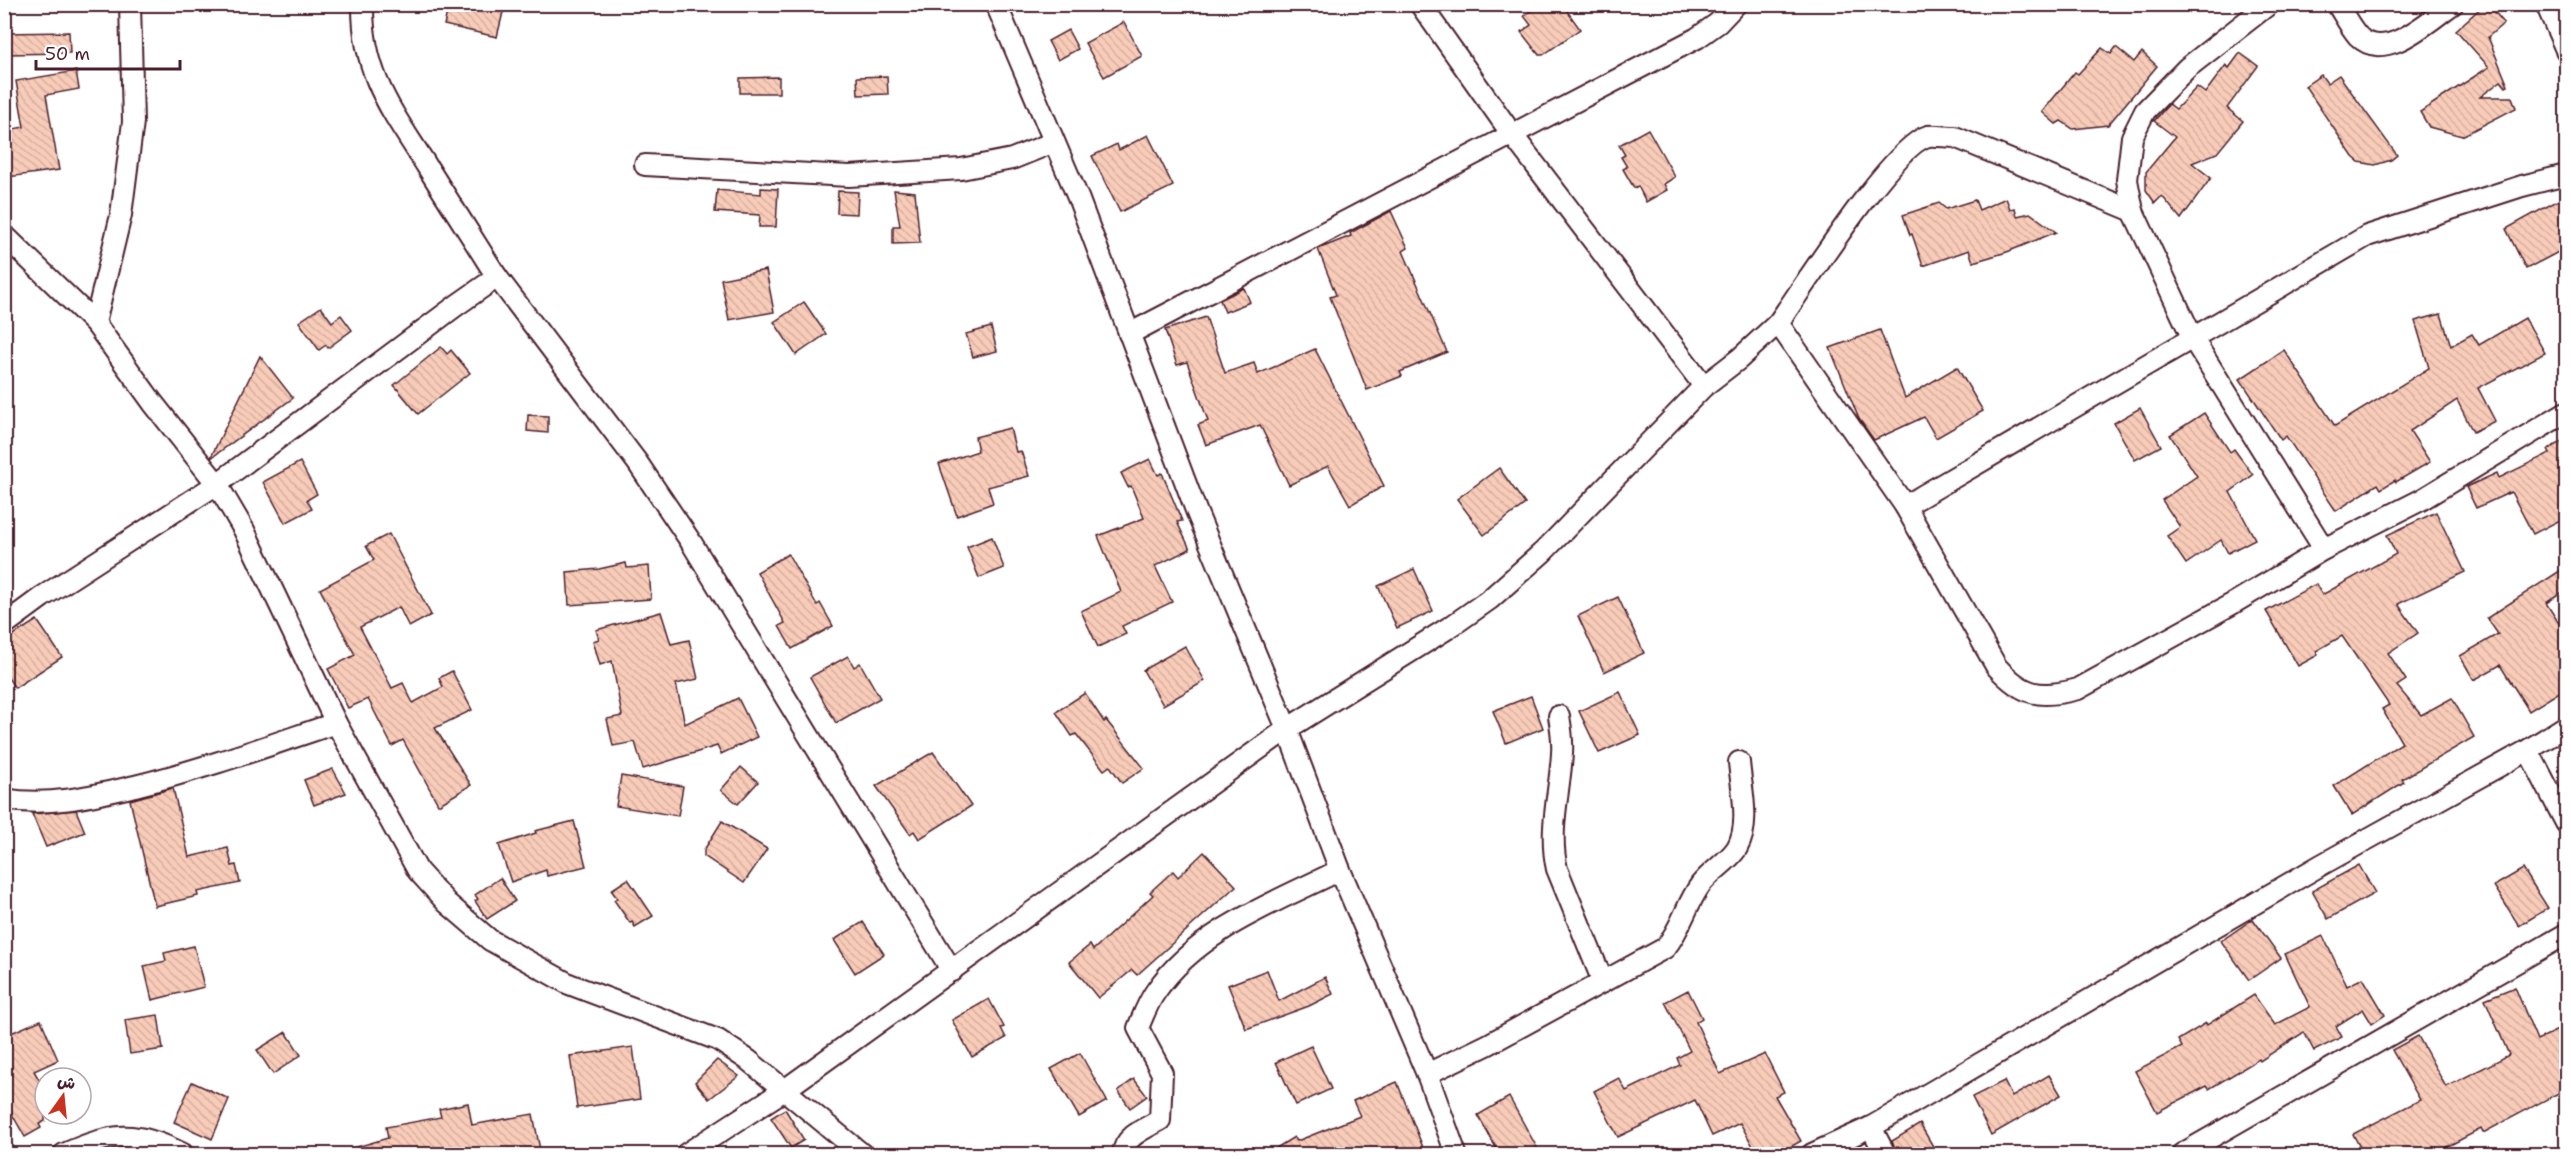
<svg xmlns="http://www.w3.org/2000/svg" width="2571" height="1159" font-family="'Shantell Sans','Playpen Sans Arabic',sans-serif">
  <style>
    .building { fill: url(#building-back-hatch); stroke: #4a1f2b; stroke-width: 1.5 }
    .lines { fill: none; stroke-linecap: round; stroke-linejoin: round }
    .minor-casing { stroke: #4a1f2b; stroke-width: 24 }
    .minor { stroke: #fff; stroke-width: 20 }
  </style>
  <defs>
    <pattern id="building-back-hatch" width="6" height="6" patternUnits="userSpaceOnUse" patternTransform="scale(1.5)"><rect width="6" height="6" fill="#f8ccb9"/><path d="M-1 5l2 2M0 0l6 6M5-1l2 2" fill="none" stroke="#d6af9f"/></pattern>
  </defs>
  <rect width="100%" height="100%" fill="#fff"/>
  <filter id="ink" filterUnits="userSpaceOnUse"><feTurbulence type="fractalNoise" baseFrequency=".0167" numOctaves="2"/><feDisplacementMap in="SourceGraphic" scale="12" xChannelSelector="R" yChannelSelector="G"/><feConvolveMatrix kernelMatrix="1 2 1 2 8 2 1 2 1" color-interpolation-filters="sRGB"/></filter>
  <g filter="url(#ink)">
    <g class="building">
      <polygon points="449,4 505,4 497,37 444,25"/>
      <polygon points="1540,4 1562,4 1580,29 1543,55 1539,55 1521,32 1531,25 1524,16"/>
      <polygon points="2485,4 2488,4 2504,23 2488,37 2508,86 2506,87 2501,81 2480,97 2512,97 2516,108 2462,136 2429,127 2420,112 2489,67 2456,30"/>
      <polygon points="1124,22 1142,56 1104,77 1085,43"/>
      <polygon points="1068,30 1078,49 1058,60 1048,41"/>
      <polygon points="69,32 70,53 5,54 5,33"/>
      <polygon points="2116,47 2134,62 2142,52 2157,66 2108,125 2073,129 2061,121 2056,124 2042,112 2075,72 2078,74 2102,48 2111,54"/>
      <polygon points="2240,53 2258,66 2227,108 2243,121 2217,153 2192,163 2211,178 2181,219 2162,196 2155,203 2146,190 2146,172 2175,137 2154,121 2169,104 2176,109 2197,87 2205,93 2226,65 2229,68"/>
      <polygon points="76,71 79,89 46,95 59,170 8,177 4,159 4,149 11,148 8,130 24,127 16,81"/>
      <polygon points="2321,75 2327,83 2339,75 2397,155 2391,160 2375,165 2359,162 2353,157 2305,86"/>
      <polygon points="887,76 888,94 858,95 857,77"/>
      <polygon points="779,77 779,93 740,93 740,78"/>
      <polygon points="1648,129 1675,177 1664,184 1667,190 1646,202 1638,186 1634,188 1623,169 1627,167 1621,157 1625,155 1619,145"/>
      <polygon points="1148,135 1173,186 1120,212 1092,156 1117,144 1119,150"/>
      <polygon points="761,188 778,189 776,227 759,227 760,215 715,212 717,190 761,194"/>
      <polygon points="894,190 915,192 920,243 893,244 893,226 900,226"/>
      <polygon points="838,191 858,192 857,214 837,213"/>
      <polygon points="2566,196 2566,248 2526,269 2506,229"/>
      <polygon points="2006,198 2010,209 2015,208 2017,216 2030,213 2056,232 2007,252 1973,262 1969,250 1923,266 1912,234 1910,235 1903,215 1939,203 1946,209 1975,200 1979,210"/>
      <polygon points="1391,211 1408,248 1403,251 1447,352 1400,372 1402,376 1367,390 1330,297 1336,295 1318,249 1351,236 1350,233"/>
      <polygon points="766,270 774,312 729,320 721,279"/>
      <polygon points="1244,288 1250,302 1225,312 1220,300"/>
      <polygon points="804,302 826,334 796,355 774,322"/>
      <polygon points="321,307 332,322 341,315 352,330 328,348 326,345 319,350 299,322"/>
      <polygon points="2441,314 2451,346 2472,334 2479,345 2525,318 2545,353 2478,388 2495,421 2473,432 2457,400 2410,431 2430,462 2396,482 2395,480 2381,489 2378,484 2336,511 2286,436 2281,440 2240,379 2284,350 2335,426 2429,368 2415,321"/>
      <polygon points="1206,317 1225,373 1254,363 1258,374 1315,349 1384,486 1350,505 1328,466 1289,485 1260,425 1206,445 1198,425 1208,421 1187,362 1177,365 1165,330"/>
      <polygon points="991,327 997,351 973,357 966,334"/>
      <polygon points="1880,330 1905,398 1957,367 1983,411 1936,438 1924,417 1874,440 1859,419 1830,348"/>
      <polygon points="441,347 447,354 451,350 470,373 418,414 394,385"/>
      <polygon points="260,356 293,398 211,458 211,457"/>
      <polygon points="2140,408 2161,446 2135,460 2114,423"/>
      <polygon points="2204,413 2230,452 2234,449 2253,475 2230,492 2255,539 2228,553 2221,540 2186,564 2167,536 2180,527 2162,500 2197,476 2170,435"/>
      <polygon points="528,415 548,416 548,433 527,431"/>
      <polygon points="1010,428 1016,452 1021,451 1029,476 988,487 993,503 957,516 939,464 978,451 975,437"/>
      <polygon points="2566,439 2566,517 2533,534 2511,492 2476,508 2466,487 2497,473 2499,478 2550,453 2548,449"/>
      <polygon points="1150,459 1158,475 1162,473 1182,521 1177,522 1190,549 1155,566 1172,602 1122,626 1126,634 1098,647 1081,611 1121,592 1098,536 1144,518 1131,486 1128,487 1121,473"/>
      <polygon points="300,462 317,494 307,500 312,509 285,523 263,482"/>
      <polygon points="1499,468 1525,504 1484,535 1457,499"/>
      <polygon points="2436,512 2465,572 2398,604 2418,633 2388,653 2406,680 2397,686 2421,715 2452,698 2474,737 2402,779 2404,782 2352,815 2334,786 2402,743 2382,709 2389,705 2342,636 2316,651 2318,655 2298,666 2266,611 2316,584 2322,595 2396,554 2387,535"/>
      <polygon points="389,534 431,615 409,627 399,607 360,627 392,688 403,683 413,703 443,687 439,678 452,671 472,710 435,728 471,785 440,804 438,804 403,740 392,746 368,699 348,708 328,669 355,655 320,589 374,560 366,546"/>
      <polygon points="992,537 1004,568 979,578 967,547"/>
      <polygon points="788,554 817,605 820,603 833,626 792,649 779,626 785,623 757,572"/>
      <polygon points="626,563 627,568 649,566 651,599 569,605 567,572 599,569"/>
      <polygon points="2566,567 2566,590 2546,603 2566,634 2566,688 2529,711 2500,665 2474,680 2460,656 2498,634 2487,618"/>
      <polygon points="1414,569 1433,611 1397,628 1378,586"/>
      <polygon points="1618,597 1644,653 1604,672 1578,616"/>
      <polygon points="661,612 671,644 689,640 698,679 676,684 685,724 738,698 757,737 721,754 717,746 643,769 635,742 613,746 607,719 622,716 612,661 600,665 593,641 599,639 596,630"/>
      <polygon points="37,620 62,657 15,688 4,672 4,641"/>
      <polygon points="1185,646 1205,681 1163,705 1143,670"/>
      <polygon points="848,656 854,667 860,663 880,698 836,723 810,677"/>
      <polygon points="1620,692 1640,735 1599,753 1579,711"/>
      <polygon points="1085,693 1104,722 1106,720 1144,768 1122,783 1110,766 1104,770 1076,734 1072,736 1056,712"/>
      <polygon points="1531,696 1543,728 1506,743 1493,711"/>
      <polygon points="933,752 971,806 919,839 914,831 910,834 876,786"/>
      <polygon points="741,767 758,782 738,804 721,790"/>
      <polygon points="333,769 346,793 314,805 304,780"/>
      <polygon points="621,776 683,786 678,816 616,806"/>
      <polygon points="173,788 189,857 228,848 232,866 236,865 240,883 197,892 198,896 155,906 130,800"/>
      <polygon points="76,810 85,832 46,847 32,814"/>
      <polygon points="574,821 586,866 547,876 546,870 511,882 499,845 536,833 535,831"/>
      <polygon points="722,821 767,849 744,883 704,856 704,850"/>
      <polygon points="1204,852 1236,886 1137,975 1132,970 1098,998 1069,962 1090,945 1093,950 1153,895 1150,892 1173,871 1178,877"/>
      <polygon points="2359,865 2375,893 2328,919 2312,891"/>
      <polygon points="2523,869 2548,908 2519,926 2494,886"/>
      <polygon points="500,878 515,901 487,919 475,901 478,899 475,895"/>
      <polygon points="628,879 653,916 635,927 632,922 630,923 614,900 617,898 611,890"/>
      <polygon points="2253,919 2281,958 2249,980 2221,941"/>
      <polygon points="863,922 884,954 855,973 834,940"/>
      <polygon points="2323,936 2347,986 2363,978 2385,1015 2372,1024 2363,1009 2336,1026 2342,1037 2314,1051 2304,1032 2260,1061 2259,1059 2209,1089 2207,1086 2157,1112 2135,1071 2182,1047 2178,1040 2206,1023 2207,1025 2254,995 2275,1025 2310,1007 2285,954"/>
      <polygon points="194,946 204,987 152,1000 144,966 166,961 164,953"/>
      <polygon points="1267,970 1279,1001 1325,977 1333,994 1309,1006 1246,1029 1228,985"/>
      <polygon points="2515,987 2537,1040 2566,1026 2566,1089 2483,1133 2481,1129 2431,1155 2364,1155 2353,1134 2420,1100 2392,1050 2418,1036 2446,1087 2509,1055 2485,999"/>
      <polygon points="1688,990 1702,1018 1696,1022 1720,1074 1765,1054 1784,1092 1775,1096 1801,1141 1776,1155 1758,1155 1740,1123 1712,1136 1695,1100 1618,1137 1594,1091 1619,1078 1626,1091 1680,1065 1677,1058 1690,1051 1665,1002"/>
      <polygon points="989,999 1004,1027 1001,1028 1006,1038 972,1057 952,1020"/>
      <polygon points="158,1015 163,1049 130,1054 125,1020"/>
      <polygon points="41,1020 58,1060 34,1071 45,1090 45,1121 39,1124 41,1128 25,1137 4,1100 4,1036"/>
      <polygon points="286,1032 301,1055 273,1074 257,1050"/>
      <polygon points="1311,1046 1331,1089 1296,1105 1276,1062"/>
      <polygon points="633,1047 640,1099 577,1108 570,1056"/>
      <polygon points="1080,1053 1107,1101 1079,1117 1051,1069"/>
      <polygon points="717,1060 739,1076 709,1099 695,1082"/>
      <polygon points="2049,1075 2061,1095 1991,1135 1972,1097 2004,1081 2012,1097"/>
      <polygon points="1134,1079 1147,1096 1130,1108 1118,1091"/>
      <polygon points="192,1082 229,1099 212,1139 174,1122"/>
      <polygon points="1397,1082 1426,1155 1265,1155 1294,1137 1297,1141 1360,1116 1353,1101"/>
      <polygon points="1509,1097 1541,1155 1500,1155 1478,1115"/>
      <polygon points="468,1103 472,1125 533,1114 541,1155 347,1155 346,1150 388,1138 386,1127 441,1117 439,1109"/>
      <polygon points="785,1109 804,1140 791,1148 771,1118"/>
      <polygon points="1920,1124 1938,1155 1897,1155 1892,1141"/>
    </g>
    <g class="lines">
      <defs>
        <g id="minor">
          <polyline points="130,4 133,122 121,215 95,323 153,403 217,484 244,530 336,723 418,871 447,903 490,940 569,984 718,1040 748,1060 862,1154"/>
          <polyline points="996,4 1079,200 1197,513 1287,729 1340,870 1427,1074 1456,1154"/>
          <polyline points="1420,4 1511,133 1704,386"/>
          <polyline points="2269,4 2187,68 2145,111 2132,137 2127,180 2133,211 2193,339 2324,549"/>
          <path d="M2337 4C2344 15 2350 27 2358 36 2385 64 2429 20 2453 4"/>
          <polyline points="2546,4 2566,50"/>
          <polyline points="645,165 849,176 961,169 1012,159 1054,142"/>
          <polyline points="4,235 95,323"/>
          <polyline points="497,277 637,462 691,542 952,971"/>
          <path d="M1778 323C1803 288 1893 145 1928 136 1935 135 1947 137 1955 137L2133 211"/>
          <polyline points="1129,334 1697,38 1718,23 1736,4"/>
          <polyline points="1905,506 2367,236 2522,186 2566,175"/>
          <path d="M4 625 42 597 217 484 457 305 497 277C474 241 451 204 428 168 393 112 362 75 363 4"/>
          <path d="M1559 716C1561 728 1563 741 1562 753 1560 792 1548 830 1557 869L1603 982"/>
          <polyline points="2528,750 2566,823"/>
          <path d="M4 799C49 807 92 796 135 786 204 769 270 745 336 723"/>
          <path d="M1427 1074 1487 1045 1665 948C1682 928 1686 904 1701 884 1711 871 1728 862 1737 848 1751 824 1741 788 1739 762"/>
          <polyline points="1871,1127 1885,1154"/>
          <path d="M64 1154C112 1133 135 1129 183 1154"/>
          <path d="M686 1154 783 1091 1287 729 1453 625 1490 599 1543 552 1704 386 1739 359 1778 323 1905 506 1996 666C2023 696 2040 699 2078 689L2232 604 2324 549 2421 500 2566 412"/>
          <path d="M1123 1154C1124 1136 1146 1128 1160 1120L1162 1073 1138 1028C1143 1016 1148 1002 1156 991 1198 930 1276 902 1340 870"/>
          <polyline points="1812,1154 1871,1127 2321,865 2528,750 2566,726"/>
          <polyline points="2182,1154 2566,934"/>
        </g>
      </defs>
      <use href="#minor" class="minor-casing"/>
      <use href="#minor" class="minor"/>
    </g>
  </g>
  <rect width="2571" height="1159" fill="none" stroke="#fff" stroke-width="24"/>
  <rect x="12" y="12" width="2547" height="1135" fill="none" stroke="#4a1f2b" stroke-width="2" filter="url(#ink)"/>
  <g transform="translate(63 1096) rotate(15)"><circle r="28" fill="#ffffff" stroke="#b7a5aa" stroke-width="1.5"/>
  <path d="M0-4.5L10 22L0 15L-10 22Z" fill="#c8321e"/>
  <text y="-9" font-size="16" font-weight="bold" text-anchor="middle" fill="#4a1f2b">ش</text>
  </g>
  <path d="M36 60v9h144v-9" fill="none" stroke="#4a1f2b" stroke-width="3"/>
  <text x="45" y="60" font-size="18" fill="#4a1f2b" stroke="#ffffff" stroke-width="4.5" paint-order="stroke">50 m</text>
</svg>
